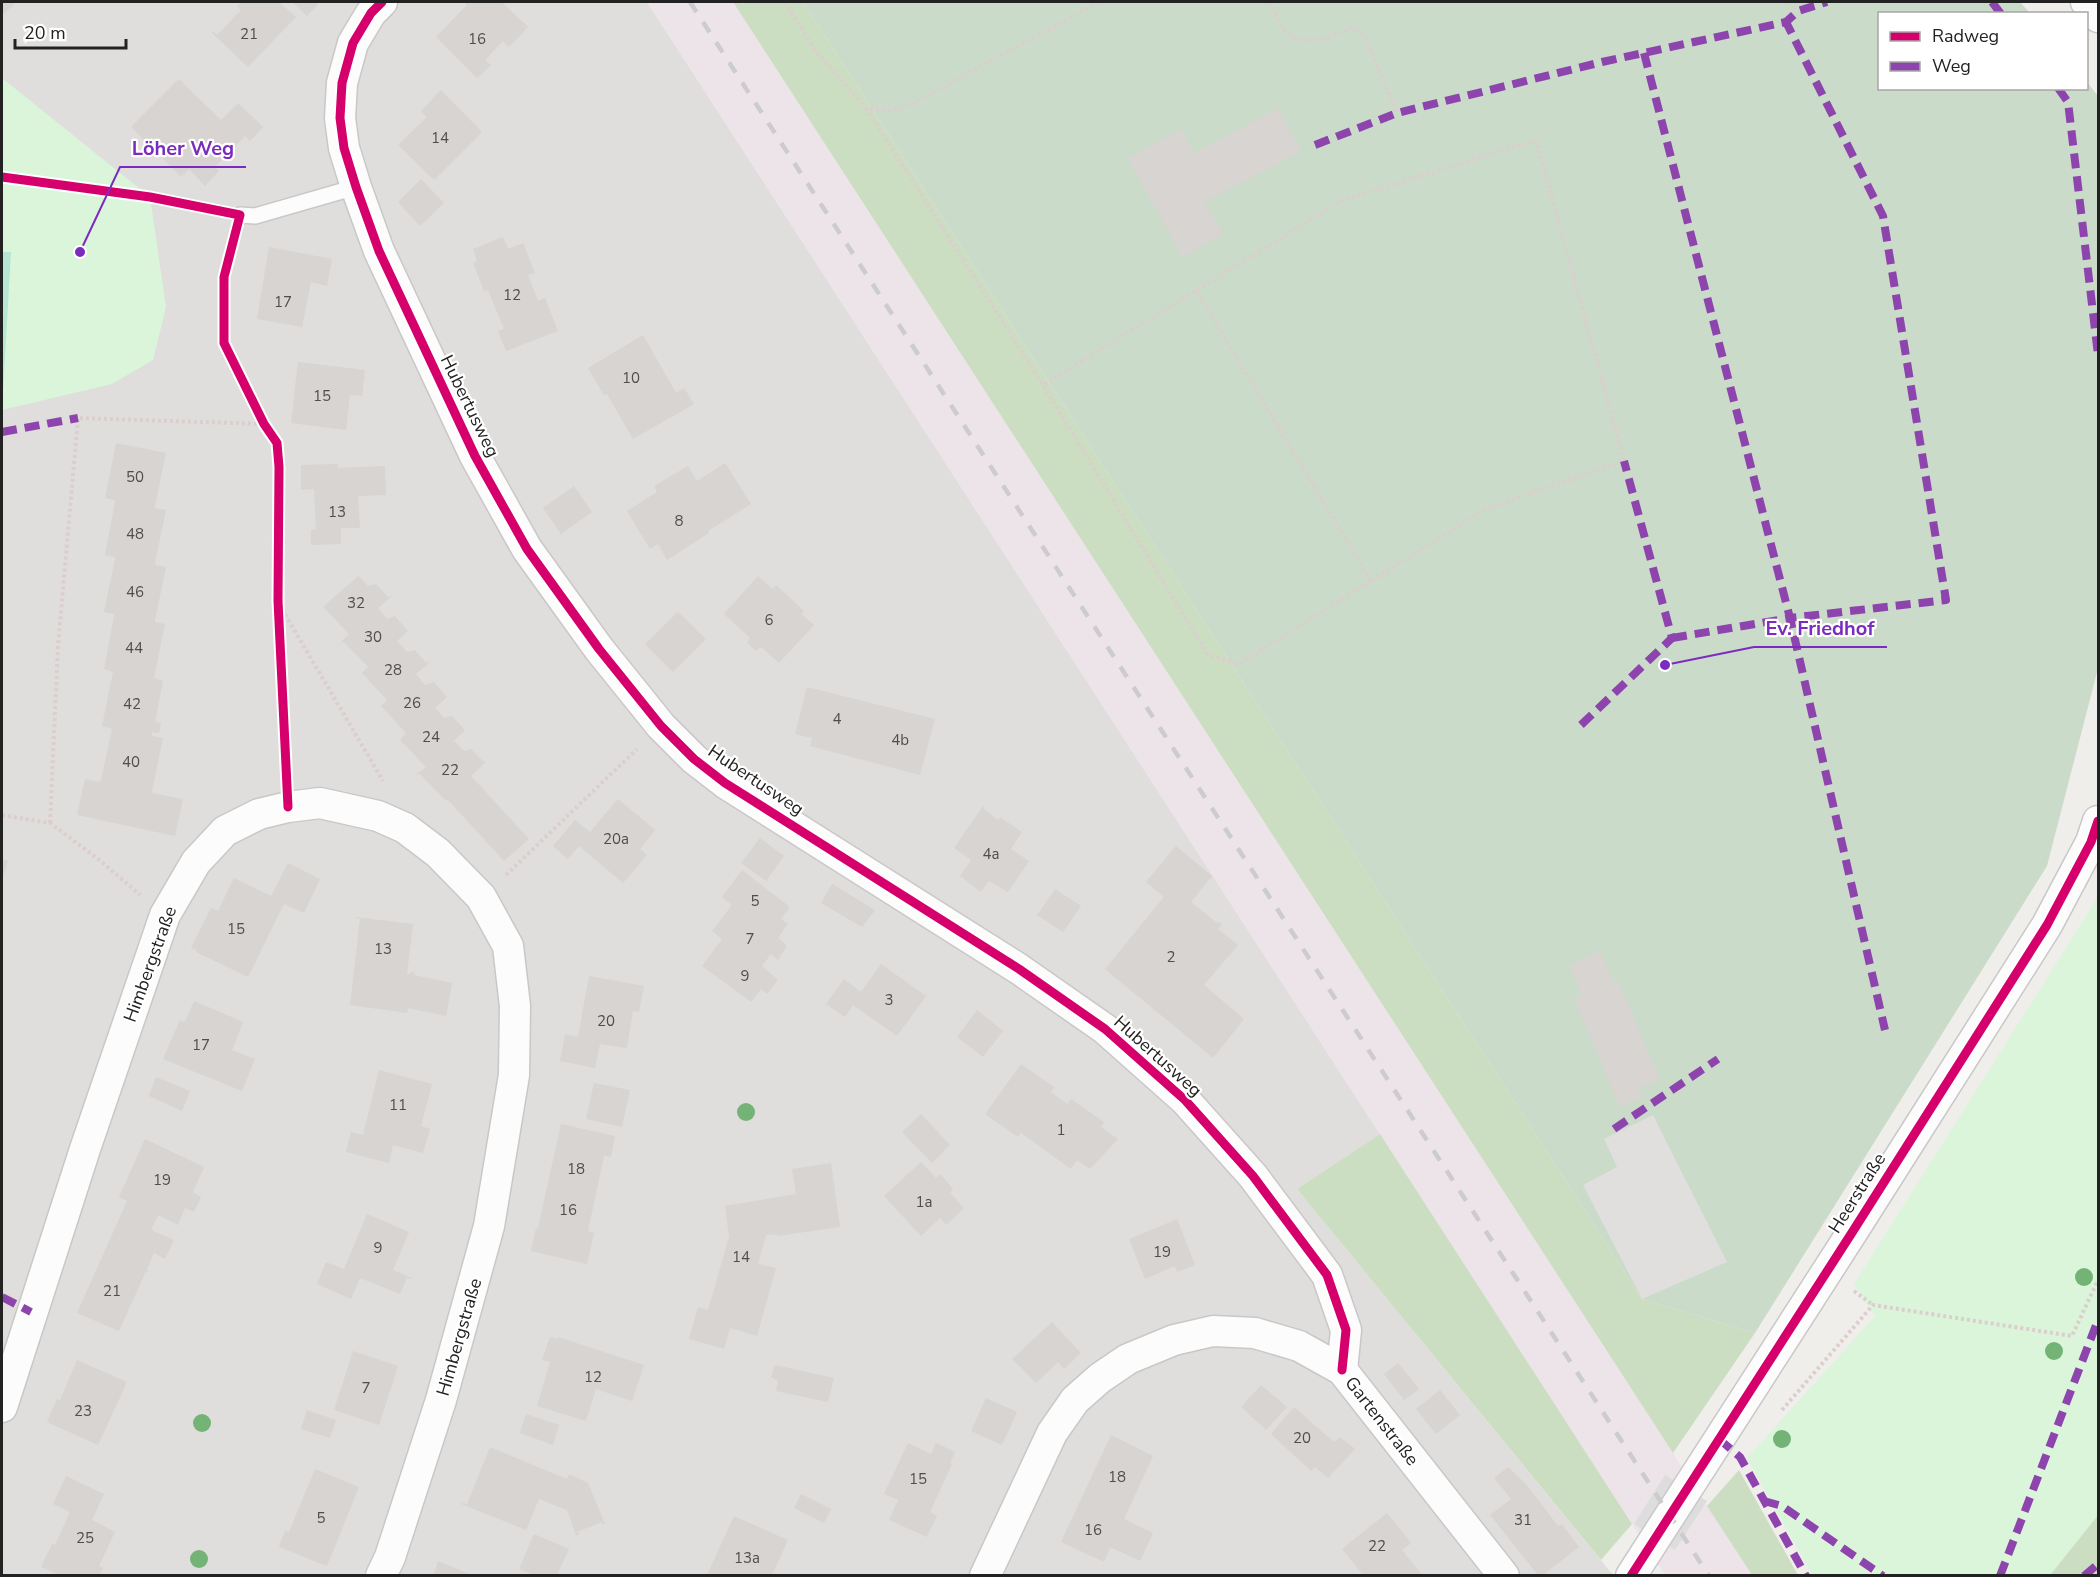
<svg xmlns="http://www.w3.org/2000/svg" width="2100" height="1577" font-family="'Nunito Sans',sans-serif">
  <style>
    .residential { fill: #dfdedc }
    .industrial { fill: #ede4e9 }
    .forest { fill: #cbdec1 }
    .cemetery { fill: #cadbca }
    .park { fill: #daf5da }
    .pitch { fill: #b7e6d2 }
    .parking { fill: #e0dfde }
    .pier { fill: #dedddd }
    .building { fill: #d7d4d2 }
    .lines { fill: none; stroke-linecap: round; stroke-linejoin: round }
    .service-casing { stroke: #c9c8c7; stroke-width: 18 }
    .minor-casing { stroke: #c9c8c7; stroke-width: 33 }
    .path { stroke: #dccecd; stroke-width: 4; stroke-dasharray: 3 3; stroke-linecap: butt }
    .service { stroke: #fdfcfc; stroke-width: 15 }
    .minor { stroke: #fdfcfc; stroke-width: 30 }
    .rail { stroke: #ccc; stroke-width: 4.5; stroke-dasharray: 12 12; stroke-linecap: butt }
    .quiet { stroke: #8e44ad; stroke-width: 8; stroke-dasharray: 15 8; stroke-linecap: butt }
    .cycleway-casing { stroke: #fff; stroke-width: 13 }
    .cycleway { stroke: #d6006c; stroke-width: 9 }
    .tree { fill: #73b476 }
    .labels { text-anchor: middle; stroke-width: 4.5; stroke-linejoin: round; paint-order: stroke }
    .number-label { font-size: 15px; fill: #4f4e4e }
    .street-label { font-size: 18px; fill: #222; stroke: #fff }
    .leader { fill: none; stroke: #7b2cbf; stroke-width: 2 }
    .callout-dot { fill: #7b2cbf; stroke: #fff; stroke-width: 2 }
    .callout-label { font-size: 20px; text-anchor: middle; font-weight: bold; fill: #7b2cbf; stroke: #fff; stroke-width: 4.5; stroke-linejoin: round; paint-order: stroke }
  </style>
  <rect width="100%" height="100%" fill="#f0eeeb"/>
  <polygon class="residential" points="2,2 647,2 1380,1134 1297,1189 1613,1575 2,1576"/>
  <polygon class="industrial" points="647,2 733,2 1752,1575 1665,1575"/>
  <g class="forest">
    <polygon points="733,2 803,2 1642,1299 1755,1333 1673,1453"/>
    <polygon points="1380,1134 1632,1524 1601,1560 1297,1189"/>
    <polygon points="1739,1470 1798,1575 1752,1575 1707,1506"/>
    <polygon points="2098,1515 2098,1575 2050,1575"/>
  </g>
  <polygon class="cemetery" points="803,2 2020,2 2030,13 1880,14 1880,88 2086,88 2087,82 2098,96 2098,657 2097,672 2047,866 1755,1333 1642,1299"/>
  <g class="park">
    <polygon points="2,78 150,197 166,307 153,360 112,384 2,410"/>
    <polygon points="2098,897 2098,1515 2050,1575 1812,1575 1747,1458 1875,1316 1854,1284"/>
  </g>
  <polygon class="pitch" points="2,252 11,252 2,410"/>
  <polygon class="parking" points="1653,1115 1727,1262 1642,1299 1583,1185 1617,1167 1604,1139"/>
  <polygon class="pier" points="1665,1475 1707,1501 1675,1550 1634,1524"/>
  <g class="building">
    <polygon points="2,2 16,2 4,14 2,12"/>
    <polygon points="242,2 279,2 296,17 248,67 212,33 213,31 217,35 241,10 237,6"/>
    <polygon points="292,2 315,2 318,5 307,16"/>
    <polygon points="467,2 502,2 528,27 509,47 503,41 485,60 491,65 477,78 436,37 467,5 465,3"/>
    <polygon points="179,79 221,120 238,103 263,127 250,141 245,136 215,167 219,171 205,186 189,169 181,177 131,127"/>
    <polygon points="441,90 482,132 434,180 398,145 427,117 421,111"/>
    <polygon points="1278,108 1301,151 1205,202 1223,235 1182,257 1128,158 1181,129 1194,153"/>
    <polygon points="421,179 444,203 420,226 398,202"/>
    <polygon points="503,237 508,249 523,243 535,273 528,275 538,301 545,298 558,331 506,351 498,331 504,329 488,290 484,291 473,263 477,261 473,249"/>
    <polygon points="269,247 332,259 327,286 311,282 302,327 257,319"/>
    <polygon points="643,335 676,393 684,388 694,404 633,439 607,394 604,395 588,368"/>
    <polygon points="298,362 365,370 362,396 350,395 346,430 291,423"/>
    <polygon points="116,443 166,453 155,506 155,508 166,510 155,563 155,565 166,567 155,620 155,622 165,624 154,678 163,681 155,722 161,723 159,733 152,732 152,736 163,738 152,791 152,793 183,799 175,836 77,815 85,779 100,782 101,780 112,729 102,726 113,672 104,669 114,616 114,614 104,612 115,559 115,557 105,555 115,502 115,500 105,498"/>
    <polygon points="725,463 751,504 708,531 709,533 667,560 658,544 650,549 627,511 657,492 654,486 688,466 697,481"/>
    <polygon points="338,464 338,468 385,466 386,495 358,496 360,528 341,528 341,544 311,545 311,530 316,529 314,489 301,490 301,465"/>
    <polygon points="574,486 592,512 561,534 543,508"/>
    <polygon points="358,576 368,586 376,584 388,597 392,596 378,608 387,619 395,616 408,631 397,641 407,652 415,650 426,663 431,661 416,674 425,685 434,682 447,697 435,708 444,718 452,716 465,730 454,741 464,751 471,749 484,762 487,761 471,776 529,839 504,861 448,800 445,800 420,774 416,775 426,767 400,740 406,733 381,706 387,700 362,673 368,667 344,642 340,643 349,634 323,607"/>
    <polygon points="758,576 773,589 776,585 804,611 801,614 814,625 779,663 761,647 756,651 747,643 750,638 724,614"/>
    <polygon points="678,612 706,639 673,672 645,644"/>
    <polygon points="807,687 935,719 920,775 810,746 812,738 795,734"/>
    <polygon points="618,799 655,830 640,849 647,855 623,883 579,846 568,859 553,846 575,820 590,832"/>
    <polygon points="983,806 985,807 984,809 998,820 1000,817 1022,832 1011,849 1029,861 1008,892 989,881 981,892 960,876 971,860 954,848"/>
    <polygon points="760,838 784,856 766,881 741,863"/>
    <polygon points="1176,846 1212,876 1191,902 1217,923 1219,922 1222,924 1218,929 1238,945 1204,985 1244,1019 1213,1058 1105,969 1164,897 1146,882"/>
    <polygon points="2,859 8,861 2,880"/>
    <polygon points="288,863 320,879 304,913 284,904 248,977 196,952 197,950 191,948 211,908 218,911 234,878 271,896"/>
    <polygon points="742,870 790,907 781,919 788,924 778,938 787,946 778,960 771,954 762,966 778,980 767,994 761,989 751,1002 702,966 722,939 712,931 732,905 722,897"/>
    <polygon points="832,884 875,910 862,927 821,903"/>
    <polygon points="1055,889 1081,906 1063,932 1037,915"/>
    <polygon points="355,917 413,924 407,974 410,974 411,972 415,973 414,975 452,983 446,1016 408,1008 407,1013 350,1005 360,919"/>
    <polygon points="1600,951 1613,982 1618,981 1660,1079 1639,1088 1643,1097 1620,1107 1574,999 1582,996 1569,965"/>
    <polygon points="881,964 926,996 897,1036 853,1005 845,1017 826,1004 844,979 861,992"/>
    <polygon points="589,976 644,986 639,1012 633,1011 627,1048 600,1044 595,1068 560,1061 565,1034 578,1037"/>
    <polygon points="194,1001 243,1022 232,1050 255,1059 242,1091 163,1059 180,1020 185,1022"/>
    <polygon points="977,1010 1003,1031 983,1057 957,1037"/>
    <polygon points="1021,1064 1054,1087 1051,1092 1067,1104 1071,1099 1104,1122 1101,1127 1118,1139 1090,1169 1077,1160 1071,1169 1021,1133 1018,1137 985,1114"/>
    <polygon points="379,1070 432,1084 421,1126 430,1129 423,1153 393,1145 389,1163 346,1152 351,1132 363,1135"/>
    <polygon points="156,1077 190,1091 182,1111 149,1096"/>
    <polygon points="594,1083 630,1090 622,1127 586,1119"/>
    <polygon points="921,1114 950,1145 932,1163 902,1132"/>
    <polygon points="561,1124 615,1136 611,1157 604,1156 588,1231 594,1233 587,1264 531,1251 536,1228 538,1228"/>
    <polygon points="145,1139 204,1167 193,1192 201,1197 194,1212 185,1208 178,1225 158,1215 151,1230 174,1240 165,1259 154,1253 147,1269 150,1272 146,1271 119,1331 77,1313 127,1201 119,1197"/>
    <polygon points="921,1162 936,1178 940,1174 953,1189 950,1193 964,1208 946,1225 940,1218 921,1236 884,1196"/>
    <polygon points="831,1163 840,1227 777,1236 777,1234 766,1235 758,1264 776,1268 757,1336 730,1328 724,1349 689,1339 698,1307 708,1310 729,1237 725,1206 796,1194 792,1169"/>
    <polygon points="367,1214 409,1232 393,1270 412,1278 412,1279 407,1278 400,1294 360,1278 351,1299 317,1284 326,1262 344,1269"/>
    <polygon points="1177,1219 1195,1265 1177,1272 1175,1266 1145,1279 1129,1239"/>
    <polygon points="1052,1322 1081,1353 1064,1369 1058,1362 1036,1383 1012,1359"/>
    <polygon points="550,1337 557,1339 558,1337 644,1365 632,1401 596,1389 586,1421 537,1406 550,1362 542,1360"/>
    <polygon points="353,1351 398,1366 379,1425 334,1410"/>
    <polygon points="77,1360 127,1382 98,1445 47,1422 57,1399 60,1400"/>
    <polygon points="1398,1363 1419,1389 1404,1400 1384,1374"/>
    <polygon points="775,1365 834,1378 828,1402 776,1391 778,1381 771,1377"/>
    <polygon points="1261,1385 1287,1407 1266,1430 1241,1407"/>
    <polygon points="1440,1390 1460,1415 1436,1434 1416,1409"/>
    <polygon points="986,1398 1017,1412 1002,1445 971,1431"/>
    <polygon points="1294,1407 1334,1442 1340,1437 1355,1449 1328,1478 1315,1467 1311,1471 1271,1434"/>
    <polygon points="307,1410 336,1420 330,1438 301,1429"/>
    <polygon points="526,1414 559,1425 553,1445 520,1433"/>
    <polygon points="1111,1435 1153,1456 1124,1519 1153,1533 1140,1561 1110,1547 1104,1562 1061,1542"/>
    <polygon points="908,1443 931,1454 936,1443 955,1452 950,1463 952,1464 930,1512 937,1516 927,1537 889,1520 898,1500 884,1494"/>
    <polygon points="490,1447 567,1479 569,1474 588,1483 605,1524 603,1524 602,1522 577,1532 579,1534 576,1536 567,1510 539,1499 526,1530 461,1504 462,1503 467,1504"/>
    <polygon points="1508,1467 1527,1485 1558,1526 1562,1524 1579,1547 1543,1575 1538,1575 1490,1515 1511,1499 1494,1478"/>
    <polygon points="315,1469 359,1487 327,1566 279,1547 285,1531 289,1532"/>
    <polygon points="66,1476 104,1494 92,1520 115,1532 99,1566 103,1568 100,1575 60,1575 41,1567 52,1544 55,1545 70,1512 53,1504"/>
    <polygon points="801,1494 831,1509 824,1523 794,1508"/>
    <polygon points="1387,1513 1411,1543 1402,1550 1422,1575 1363,1575 1342,1549"/>
    <polygon points="734,1516 788,1540 772,1575 707,1575"/>
    <polygon points="534,1534 569,1549 557,1575 534,1575 519,1569"/>
    <polygon points="438,1561 472,1575 434,1575"/>
  </g>
  <g class="lines">
    <defs>
      <polyline id="service" points="240,215 255,216 356,187"/>
      <g id="minor">
        <polyline points="382,2 371,13 353,43 342,83 340,118 344,148 356,187 379,251 475,456 527,549 599,649 661,726 694,759 725,783 1019,969 1105,1029 1185,1100 1253,1176 1327,1275 1346,1330 1342,1370"/>
        <polyline points="2086,2 2098,17"/>
        <polyline points="2,1407 85,1149 165,915 196,862 225,831 259,814 288,807 320,803 378,816 405,828 438,853 481,897 508,946 515,1006 514,1075 489,1226 441,1400 390,1557 381,1576"/>
        <polyline points="985,1576 1052,1433 1075,1400 1100,1378 1128,1359 1174,1340 1213,1331 1255,1333 1299,1346 1342,1370 1504,1576"/>
        <polyline points="1631,1576 1853,1231 2047,925 2091,842 2098,821"/>
      </g>
    </defs>
    <use href="#service" class="service-casing"/>
    <use href="#minor" class="minor-casing"/>
    <g class="path">
      <polyline points="785,2 814,49 866,108 886,111 910,105 1099,2"/>
      <path d="M1270 2C1274 10 1277 20 1282 27 1299 52 1331 35 1352 28L1364 35 1397 113"/>
      <polyline points="1790,2 1798,11"/>
      <polyline points="866,108 1043,385 1208,655 1239,664 1484,510 1624,461 1536,140 1341,201 1043,385"/>
      <polyline points="2,177 150,197 214,209"/>
      <polyline points="234,240 224,277 224,343 264,424 277,443 279,467 278,601 286,772"/>
      <polyline points="1196,290 1371,581"/>
      <polyline points="279,604 383,781"/>
      <polyline points="2,815 50,823 97,858 140,895"/>
      <polyline points="50,823 58,646 78,418 264,424"/>
      <polyline points="506,875 637,749"/>
      <polyline points="1854,1291 1873,1305"/>
      <polyline points="1782,1410 1873,1305 2072,1336 2098,1280"/>
    </g>
    <use href="#service" class="service"/>
    <use href="#minor" class="minor"/>
    <polyline class="rail" points="690,2 1709,1576"/>
    <g class="quiet">
      <polyline points="1992,2 2001,14"/>
      <polyline points="1644,53 1790,618 1946,600 1883,216 1786,22"/>
      <polyline points="2058,88 2068,102 2098,355"/>
      <polyline points="1315,145 1397,113 1602,62 1786,22 1798,11 1827,2"/>
      <polyline points="2,432 78,418"/>
      <polyline points="1672,638 1790,618 1885,1030"/>
      <polyline points="1581,725 1672,638 1624,461"/>
      <polyline points="1614,1129 1718,1059"/>
      <polyline points="2,1297 31,1312"/>
      <polyline points="1719,1439 1740,1457 1806,1576"/>
      <polyline points="1764,1501 1782,1506 1883,1576"/>
      <polyline points="2000,1576 2098,1320"/>
      <polyline points="2084,1576 2098,1564"/>
    </g>
    <defs>
      <g id="cycleway">
        <polyline points="382,2 371,13 353,43 342,83 340,118 344,148 356,187 379,251 475,456 527,549 599,649 661,726 694,759 725,783 1019,969 1105,1029 1185,1100 1253,1176 1327,1275 1346,1330 1342,1370"/>
        <polyline points="2,177 150,197 240,215 224,277 224,343 264,424 277,443 279,467 278,601 288,807"/>
        <polyline points="1631,1576 1853,1231 2047,925 2091,842 2098,821"/>
      </g>
    </defs>
    <use href="#cycleway" class="cycleway-casing"/>
    <use href="#cycleway" class="cycleway"/>
  </g>
  <g class="tree">
    <circle cx="746" cy="1112" r="9"/>
    <circle cx="2084" cy="1277" r="9"/>
    <circle cx="2054" cy="1351" r="9"/>
    <circle cx="202" cy="1423" r="9"/>
    <circle cx="1782" cy="1439" r="9"/>
    <circle cx="199" cy="1559" r="9"/>
  </g>
  <g class="labels">
    <g class="number-label">
      <text x="249" y="39">21</text>
      <text x="477" y="44">16</text>
      <text x="440" y="143">14</text>
      <text x="512" y="300">12</text>
      <text x="283" y="307">17</text>
      <text x="631" y="383">10</text>
      <text x="322" y="401">15</text>
      <text x="135" y="482">50</text>
      <text x="337" y="517">13</text>
      <text x="679" y="526">8</text>
      <text x="135" y="539">48</text>
      <text x="135" y="597">46</text>
      <text x="356" y="608">32</text>
      <text x="769" y="625">6</text>
      <text x="373" y="642">30</text>
      <text x="134" y="653">44</text>
      <text x="393" y="675">28</text>
      <text x="412" y="708">26</text>
      <text x="132" y="709">42</text>
      <text x="837" y="724">4</text>
      <text x="431" y="742">24</text>
      <text x="900" y="745">4b</text>
      <text x="131" y="767">40</text>
      <text x="450" y="775">22</text>
      <text x="616" y="844">20a</text>
      <text x="991" y="859">4a</text>
      <text x="755" y="906">5</text>
      <text x="236" y="934">15</text>
      <text x="750" y="944">7</text>
      <text x="383" y="954">13</text>
      <text x="1171" y="962">2</text>
      <text x="745" y="981">9</text>
      <text x="889" y="1005">3</text>
      <text x="606" y="1026">20</text>
      <text x="201" y="1050">17</text>
      <text x="398" y="1110">11</text>
      <text x="1061" y="1135">1</text>
      <text x="576" y="1174">18</text>
      <text x="162" y="1185">19</text>
      <text x="924" y="1207">1a</text>
      <text x="568" y="1215">16</text>
      <text x="378" y="1253">9</text>
      <text x="1162" y="1257">19</text>
      <text x="741" y="1262">14</text>
      <text x="112" y="1296">21</text>
      <text x="593" y="1382">12</text>
      <text x="366" y="1393">7</text>
      <text x="83" y="1416">23</text>
      <text x="1302" y="1443">20</text>
      <text x="1117" y="1482">18</text>
      <text x="918" y="1484">15</text>
      <text x="321" y="1523">5</text>
      <text x="1523" y="1525">31</text>
      <text x="1093" y="1535">16</text>
      <text x="85" y="1543">25</text>
      <text x="1377" y="1551">22</text>
      <text x="747" y="1563">13a</text>
    </g>
    <g class="street-label">
      <text transform="translate(470 406) rotate(64)" y="6">Hubertusweg</text>
      <text transform="translate(756 780) rotate(34)" y="6">Hubertusweg</text>
      <text transform="translate(150 964) rotate(-70)" y="6">Himbergstraße</text>
      <text transform="translate(1158 1056) rotate(42)" y="6">Hubertusweg</text>
      <text transform="translate(1857 1193) rotate(-58)" y="6">Heerstraße</text>
      <text transform="translate(459 1337) rotate(-74)" y="6">Himbergstraße</text>
      <text transform="translate(1382 1421) rotate(52)" y="6">Gartenstraße</text>
    </g>
  </g>
  <path class="leader" d="M80 252L120 167H246M1665 665L1754 647H1887"/>
  <g class="callout-dot">
    <circle cx="80" cy="252" r="6"/>
    <circle cx="1665" cy="665" r="6"/>
  </g>
  <g class="callout-label">
    <text x="183" y="155">Löher Weg</text>
    <text x="1820" y="635">Ev. Friedhof</text>
  </g>
  <rect width="2100" height="1577" fill="none" stroke="#222222" stroke-width="6"/>
  <rect x="1878" y="12" width="210" height="78" fill="#ffffff" stroke="#a7a7a7" stroke-width="1.5"/>
  <rect x="1890" y="32" width="30" height="9" fill="#d6006c" stroke="#a7a7a7" stroke-width="1.5"/>
  <text x="1932" y="42" font-size="18" fill="#222222">Radweg</text>
  <rect x="1890" y="62" width="30" height="9" fill="#8e44ad" stroke="#a7a7a7" stroke-width="1.5"/>
  <text x="1932" y="72" font-size="18" fill="#222222">Weg</text>
  <path d="M15 39v9h111v-9" fill="none" stroke="#222222" stroke-width="3"/>
  <text x="24" y="39" font-size="18" fill="#222222" stroke="#ffffff" stroke-width="4.5" paint-order="stroke">20 m</text>
</svg>
